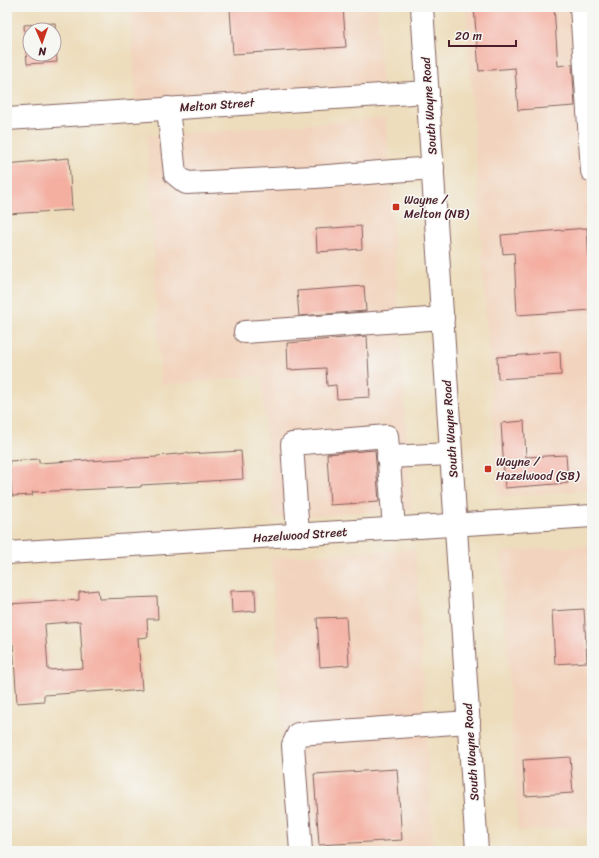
<svg xmlns="http://www.w3.org/2000/svg" width="599" height="858" font-family="Sriracha,sans-serif">
  <style>
    .built { fill: #f2d4be }
    .building { fill: #f4afa1; fill-rule: evenodd }
    .lines { fill: none; stroke-linecap: round; stroke-linejoin: round }
    .minor-casing { stroke: #83625e; stroke-width: 24 }
    .major-casing { stroke: #83625e; stroke-width: 24 }
    .minor { stroke: #fff; stroke-width: 22 }
    .major { stroke: #fff; stroke-width: 22 }
    .poi-dot { fill: #c8321e; stroke: #f6f6f2; stroke-width: 1.5 }
    .labels { text-anchor: middle; stroke-width: 3; stroke-linejoin: round; paint-order: stroke }
    .street-label { font-size: 12px; fill: #4a1f2b; stroke: #f6f6f2 }
    .poi-label { font-size: 12px; fill: #4a1f2b; stroke: #f6f6f2; text-anchor: start }
  </style>
  <rect width="100%" height="100%" fill="#f6f6f2"/>
  <filter id="ink" filterUnits="userSpaceOnUse"><feTurbulence type="fractalNoise" baseFrequency=".025" numOctaves="2"/><feDisplacementMap in="SourceGraphic" scale="8" xChannelSelector="R" yChannelSelector="G"/><feConvolveMatrix kernelMatrix="1 2 1 2 8 2 1 2 1" color-interpolation-filters="sRGB"/></filter>
  <filter id="wash" filterUnits="userSpaceOnUse"><feTurbulence type="fractalNoise" baseFrequency=".012" numOctaves="4" result="noise"/><feDisplacementMap in="SourceGraphic" scale="16" xChannelSelector="R" yChannelSelector="G"/><feGaussianBlur stdDeviation="0.9" result="paint"/><feColorMatrix in="noise" values="0 0 0 0 0 0 0 0 0 0 0 0 0 0 0 0 0 1.4 0 .05"/><feComposite in="paint" operator="in"/></filter>
  <g filter="url(#wash)">
    <rect width="100%" height="100%" fill="#edddbc"/>
    <g class="built">
      <polygon points="130,7 377,7 382,84 136,102"/>
      <polygon points="466,7 587,7 592,77 592,490 498,497"/>
      <polygon points="386,118 411,509 274,518 261,376 161,385 147,136"/>
      <polygon points="592,545 592,827 518,831 501,552"/>
      <polygon points="415,549 433,849 410,851 289,851 271,557"/>
    </g>
    <g id="blocks">
      <g class="building">
        <polygon points="269,7 343,7 346,47 233,54 230,9"/>
        <polygon points="474,7 554,7 558,66 572,64 575,106 518,110 515,68 479,71"/>
        <path d="M55 23 57 62 27 64 24 25ZM30 30H54V54H30Z"/>
        <polygon points="69,158 72,210 7,214 7,164"/>
        <polygon points="361,226 362,249 317,252 316,229"/>
        <polygon points="587,228 592,310 517,315 514,253 503,254 501,235"/>
        <polygon points="364,286 366,311 299,316 297,291"/>
        <polygon points="367,336 370,397 337,399 336,385 327,386 326,368 288,370 287,343"/>
        <polygon points="560,352 561,375 498,379 497,357"/>
        <polygon points="524,421 526,457 566,455 568,483 505,488 501,423"/>
        <polygon points="375,450 379,502 330,505 327,454"/>
        <polygon points="241,451 243,479 141,485 141,487 32,492 33,495 12,496 9,461 39,459 39,463 88,460 88,461 157,457 157,456 188,453 188,454"/>
        <path d="M98 590 99 599 157 597 158 619H147L148 637 138 638 142 690 120 692V690L44 695V701L17 703 13 644 7 645V604L79 600V592ZM80 621 83 668 48 670 45 624Z"/>
        <polygon points="255,590 256,611 232,613 231,591"/>
        <polygon points="584,609 587,662 555,664 552,611"/>
        <polygon points="346,617 349,665 320,667 317,618"/>
        <polygon points="570,757 573,793 525,796 523,760"/>
        <polygon points="397,769 402,840 319,845 314,774"/>
      </g>
    </g>
  </g>
  <g filter="url(#ink)">
    <use href="#blocks" fill-opacity="0" stroke="#83625e" stroke-width="1"/>
    <g class="lines">
      <defs>
        <g id="minor">
          <polyline points="581,7 592,171"/>
          <polyline points="168,108 175,174 186,183 315,177 433,168"/>
          <polyline points="7,119 428,92"/>
          <polyline points="245,332 443,318"/>
          <polyline points="388,457 451,454"/>
          <polyline points="298,535 292,444 387,436 394,529"/>
          <polyline points="7,553 592,516"/>
          <polyline points="301,851 293,745 298,734 469,722"/>
        </g>
        <polyline id="major" points="422,7 477,851"/>
      </defs>
      <use href="#minor" class="minor-casing"/>
      <use href="#major" class="major-casing"/>
      <use href="#minor" class="minor"/>
      <use href="#major" class="major"/>
    </g>
  </g>
  <g class="poi-dot">
    <rect x="392" y="203" width="8" height="8" rx="2"/>
    <rect x="484" y="465" width="8" height="8" rx="2"/>
  </g>
  <g class="labels">
    <g class="street-label">
      <text transform="translate(217 105) rotate(-4)" y="4">Melton Street</text>
      <text transform="translate(429 106) rotate(-94)" y="4">South Wayne Road</text>
      <text transform="translate(450 429) rotate(-94)" y="4">South Wayne Road</text>
      <text transform="translate(300 535) rotate(-4)" y="4">Hazelwood Street</text>
      <text transform="translate(471 752) rotate(-94)" y="4">South Wayne Road</text>
    </g>
    <g class="poi-label">
      <text x="404" y="204">Wayne /<tspan x="404" dy="14">Melton (NB)</tspan></text>
      <text x="496" y="466">Wayne /<tspan x="496" dy="14">Hazelwood (SB)</tspan></text>
    </g>
  </g>
  <rect width="599" height="858" fill="none" stroke="#f6f6f2" stroke-width="24"/>
  <g transform="translate(42 42) rotate(178)"><circle r="19" fill="#f6f6f2" stroke="#b1a0a2"/>
  <path d="M0-3L7 15L0 10L-7 15Z" fill="#c8321e"/>
  <text y="-6" font-size="11" font-weight="bold" text-anchor="middle" fill="#4a1f2b">N</text>
  </g>
  <path d="M449 40v6h67v-6" fill="none" stroke="#4a1f2b" stroke-width="2"/>
  <text x="455" y="40" font-size="12" fill="#4a1f2b" stroke="#f6f6f2" stroke-width="3" paint-order="stroke">20 m</text>
</svg>
